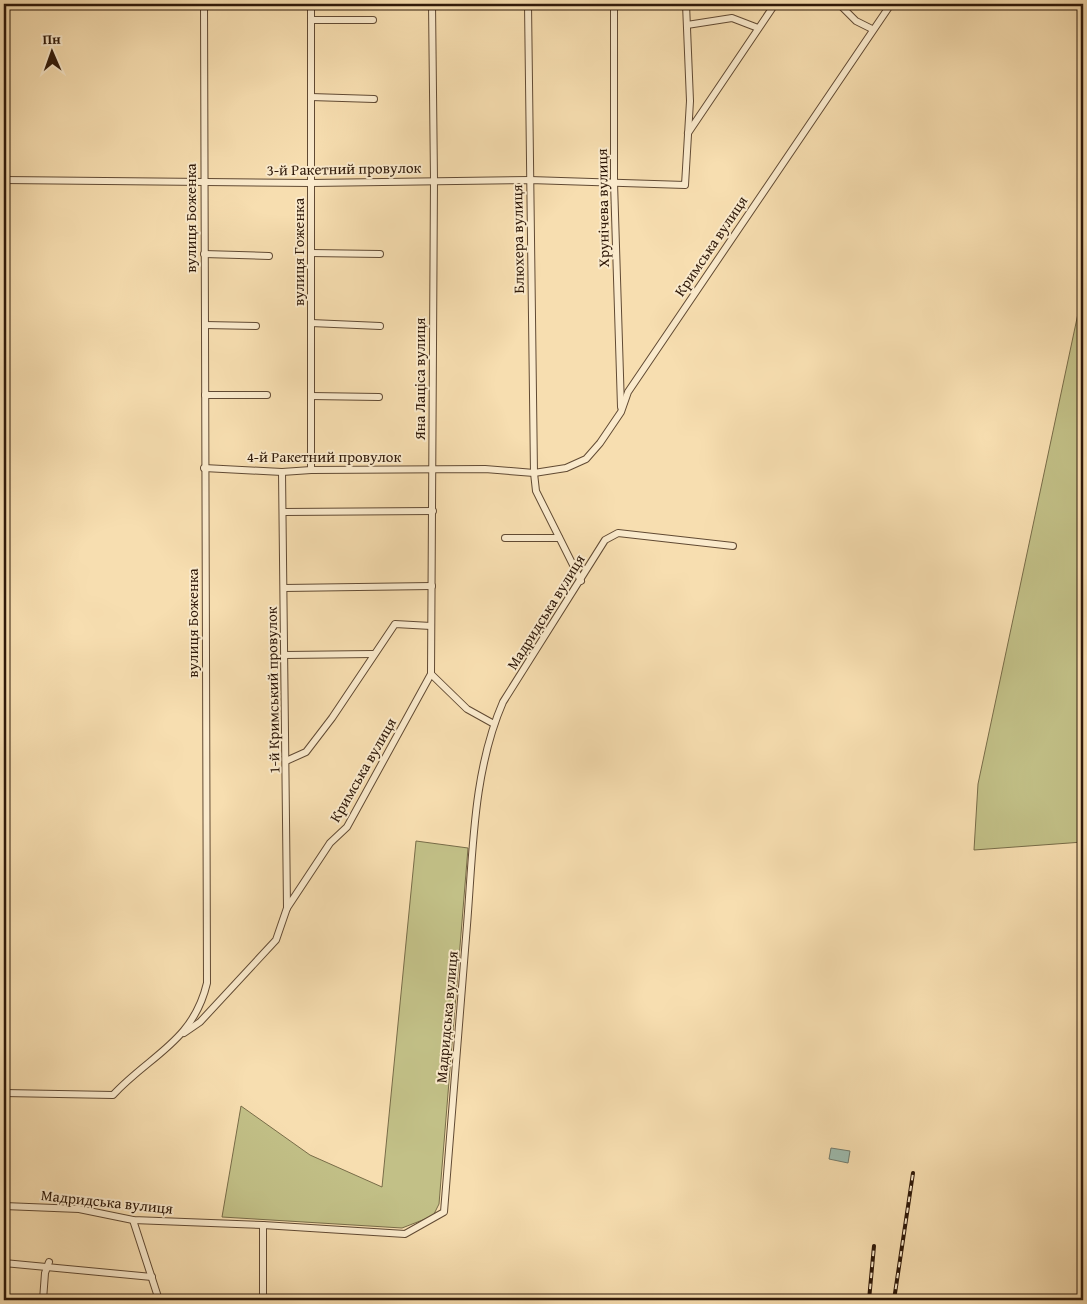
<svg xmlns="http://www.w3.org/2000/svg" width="1087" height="1304" font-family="'Gentium Book Plus',serif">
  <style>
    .green { fill: #c2c087; stroke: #786c48 }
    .water { fill: #9dbcaf; stroke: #717b6d }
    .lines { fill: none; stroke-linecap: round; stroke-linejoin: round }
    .street-casing { stroke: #614a33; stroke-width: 8 }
    .street { stroke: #faeacc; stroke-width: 6 }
    .rail-casing { stroke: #2f1909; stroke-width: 4 }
    .rail { stroke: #faeacc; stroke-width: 2; stroke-dasharray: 5.5; stroke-linecap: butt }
    .labels { text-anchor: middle; stroke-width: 4; stroke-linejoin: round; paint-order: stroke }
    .street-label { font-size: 15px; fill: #2f1909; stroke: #faeacc }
  </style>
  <rect width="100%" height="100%" fill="#f7deb0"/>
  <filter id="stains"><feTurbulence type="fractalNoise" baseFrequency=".004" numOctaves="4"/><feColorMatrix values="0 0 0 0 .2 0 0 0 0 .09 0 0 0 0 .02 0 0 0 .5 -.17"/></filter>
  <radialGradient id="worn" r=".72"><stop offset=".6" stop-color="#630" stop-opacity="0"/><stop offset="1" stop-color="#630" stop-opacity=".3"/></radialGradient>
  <g class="green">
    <polygon points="1083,290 1083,842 974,850 978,784"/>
    <polygon points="416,841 468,848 439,1204 433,1216 402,1228 222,1217 241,1106 310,1155 382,1187"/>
  </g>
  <polygon class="water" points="831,1148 850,1151 848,1163 829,1159"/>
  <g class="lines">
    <defs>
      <g id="street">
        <polyline points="311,4 311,470"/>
        <polyline points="432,4 434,180 431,674 467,709 494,724"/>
        <polyline points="528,4 534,473 536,491 581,581"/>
        <polyline points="614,4 614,182 621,407"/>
        <polyline points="839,4 856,21 872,29"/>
        <polyline points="311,20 373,20"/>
        <polyline points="687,25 732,18 758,28"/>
        <polyline points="311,97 374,99"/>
        <polyline points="688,133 775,4"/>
        <polyline points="4,180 311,183 530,180 685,185 690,101 686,4"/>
        <polyline points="311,253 380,254"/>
        <polyline points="204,254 269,256"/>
        <polyline points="311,323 380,326"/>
        <polyline points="205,325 256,326"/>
        <polyline points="205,395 267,395"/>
        <polyline points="311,396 379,397"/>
        <polyline points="204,468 282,472 311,470 485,469 534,473 566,468 586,459 600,443 621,412 628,392 891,4"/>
        <polyline points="282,472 287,908"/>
        <polyline points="283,512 433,511"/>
        <polyline points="505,538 559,538"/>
        <polyline points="284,588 432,586"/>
        <polyline points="285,655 373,654"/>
        <polyline points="286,761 306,752 332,718 395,624 431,626"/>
        <polyline points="184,1033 200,1022 276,940 287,908 330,843 347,827 431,674"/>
        <path d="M4 1093 113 1095C150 1055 193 1042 207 983L204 4"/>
        <path d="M4 1206 79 1209 133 1220 263 1225 405 1234 444 1212C452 1117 459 1021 467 925 473 851 473 771 503 702L605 540 618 533 733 546"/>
        <polyline points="133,1220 159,1300"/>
        <polyline points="263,1225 263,1300"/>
        <polyline points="4,1263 152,1277"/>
        <polyline points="43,1300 45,1273 49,1262"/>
      </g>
    </defs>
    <use href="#street" class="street-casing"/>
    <use href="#street" class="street"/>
    <defs>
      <g id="rail">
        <polyline points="869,1300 874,1246"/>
        <polyline points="894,1300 913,1173"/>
      </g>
    </defs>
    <use href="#rail" class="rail-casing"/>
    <use href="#rail" class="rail"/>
  </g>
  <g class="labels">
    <g class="street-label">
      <text transform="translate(344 169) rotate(-1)" y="5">3-й Ракетний провулок</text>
      <text transform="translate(603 208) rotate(-91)" y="5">Хрунічева вулиця</text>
      <text transform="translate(191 218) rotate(-90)" y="5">вулиця Боженка</text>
      <text transform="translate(518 239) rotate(-91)" y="5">Блюхера вулиця</text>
      <text transform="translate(711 246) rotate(-56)" y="5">Кримська вулиця</text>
      <text transform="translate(299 252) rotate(-90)" y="5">вулиця Гоженка</text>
      <text transform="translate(420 379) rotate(-90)" y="5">Яна Лаціса вулиця</text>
      <text x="324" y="462">4-й Ракетний провулок</text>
      <text transform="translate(546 612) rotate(-58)" y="5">Мадридська вулиця</text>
      <text transform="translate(193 623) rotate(-90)" y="5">вулиця Боженка</text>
      <text transform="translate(273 690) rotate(-91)" y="5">1-й Кримський провулок</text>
      <text transform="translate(363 770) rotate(-60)" y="5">Кримська вулиця</text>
      <text transform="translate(447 1017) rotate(-85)" y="5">Мадридська вулиця</text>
      <text transform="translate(107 1202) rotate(6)" y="5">Мадридська вулиця</text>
    </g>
  </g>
  <rect width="1087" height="1304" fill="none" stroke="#f7deb0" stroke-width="20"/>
  <rect x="5" y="5" width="1077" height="1294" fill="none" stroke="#2f1909" stroke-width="2.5"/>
  <rect x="10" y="10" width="1067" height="1284" fill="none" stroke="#2f1909"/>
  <g transform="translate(52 52) rotate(358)" stroke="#faeacc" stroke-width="4" paint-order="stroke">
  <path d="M0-4L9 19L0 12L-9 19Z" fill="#2f1909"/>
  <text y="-8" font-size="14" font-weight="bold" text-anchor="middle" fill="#2f1909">Пн</text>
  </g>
  <rect width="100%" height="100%" filter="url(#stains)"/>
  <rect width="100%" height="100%" fill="url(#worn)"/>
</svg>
